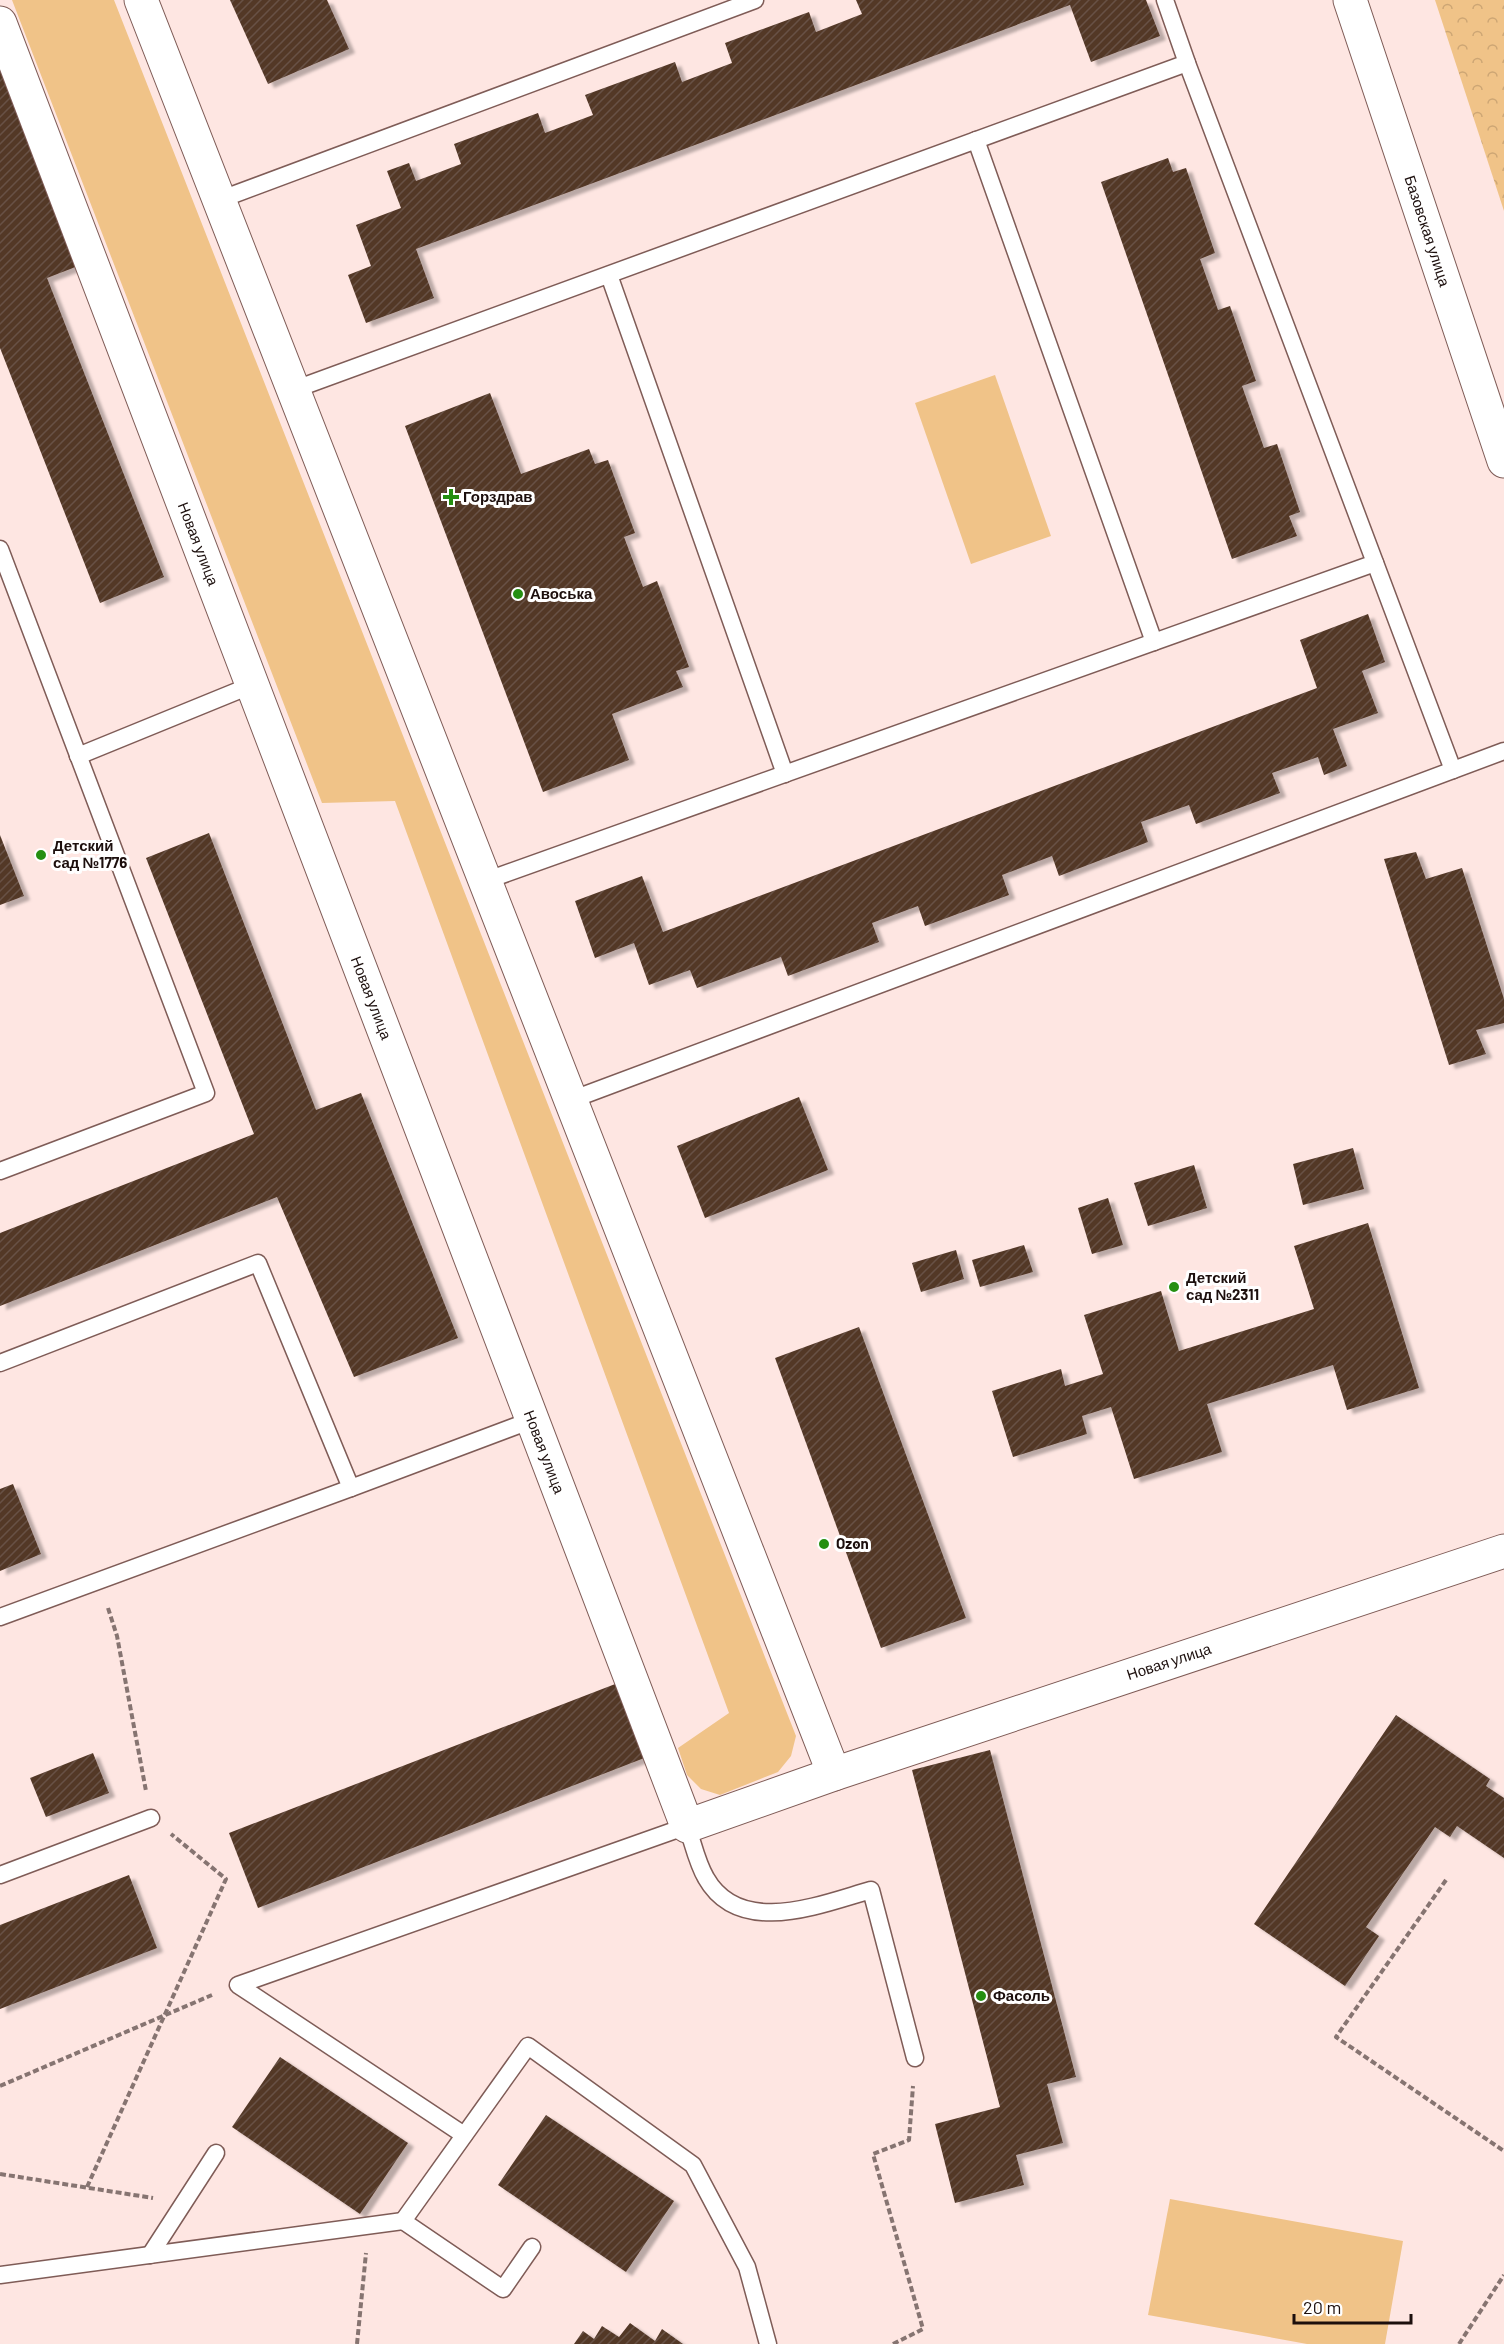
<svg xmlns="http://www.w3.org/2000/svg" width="1504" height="2344" font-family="Barlow,sans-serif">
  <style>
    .grass { fill: #f0c388 }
    .park { fill: url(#park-crowns) }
    .building { fill: url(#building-hatch); filter: url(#shadow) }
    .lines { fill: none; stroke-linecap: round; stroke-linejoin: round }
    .service-casing { stroke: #7f5c57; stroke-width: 19 }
    .minor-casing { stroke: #7f5c57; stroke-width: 35 }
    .path { stroke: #867471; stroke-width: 4; stroke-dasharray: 6 3; stroke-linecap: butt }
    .service { stroke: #fff; stroke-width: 16 }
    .minor { stroke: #fff; stroke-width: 33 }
    .poi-dot { fill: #258f11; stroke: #fff; stroke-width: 2 }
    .labels { text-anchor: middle; stroke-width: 6; stroke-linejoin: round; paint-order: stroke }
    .street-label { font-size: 15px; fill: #1c0f0d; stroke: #fff }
    .poi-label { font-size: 15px; font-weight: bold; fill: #1c0f0d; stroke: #fff; text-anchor: start }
  </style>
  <defs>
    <pattern id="park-crowns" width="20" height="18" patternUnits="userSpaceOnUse" patternTransform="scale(1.5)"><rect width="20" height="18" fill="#f0c388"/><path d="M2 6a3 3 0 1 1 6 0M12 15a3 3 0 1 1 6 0" fill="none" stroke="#cda674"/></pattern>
    <pattern id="building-hatch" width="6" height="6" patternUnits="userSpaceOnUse" patternTransform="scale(1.5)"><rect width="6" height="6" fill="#523728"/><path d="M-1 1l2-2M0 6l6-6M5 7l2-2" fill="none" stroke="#675144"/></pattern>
    <filter id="shadow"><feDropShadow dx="6" dy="4" stdDeviation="1.5" flood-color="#0004"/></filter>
  </defs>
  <rect width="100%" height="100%" fill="#fee6e2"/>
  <g class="grass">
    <polygon points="12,0 114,0 796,1736 791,1756 778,1772 720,1795 701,1789 687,1775 678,1748 729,1713 395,801 322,803"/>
    <polygon points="995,375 1051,536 971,564 915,403"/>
    <polygon points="1170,2199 1403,2241 1385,2344 1307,2344 1148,2315"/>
  </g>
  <polygon class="park" points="1435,0 1504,0 1504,211"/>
  <g class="building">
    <polygon points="230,0 327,0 349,49 268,84"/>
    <polygon points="856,0 1146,0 1160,36 1091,62 1070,5 416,249 434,298 366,323 348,275 371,266 356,225 401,208 387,171 409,163 416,181 461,164 454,144 538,113 545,133 593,115 585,95 675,62 682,82 732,63 725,43 809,12 816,32 862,14"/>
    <polygon points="0,31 91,261 47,278 164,577 100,603 0,348"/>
    <polygon points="1168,158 1173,172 1186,168 1215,253 1200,259 1218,310 1230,306 1256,381 1242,386 1264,448 1277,444 1300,512 1289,516 1297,536 1232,559 1101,182"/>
    <polygon points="490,393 521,474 589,449 595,464 608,460 635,533 624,537 643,587 657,581 689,667 676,671 683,687 612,714 629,760 543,792 405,426"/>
    <polygon points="1368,614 1385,662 1362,671 1378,713 1333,729 1347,766 1324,775 1318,757 1272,773 1280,793 1196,824 1189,805 1141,822 1148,842 1059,876 1052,856 1002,875 1009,895 925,926 918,906 872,923 879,942 788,976 781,957 697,988 690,970 649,985 634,943 595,958 575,901 642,876 663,932 1317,688 1300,640"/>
    <polygon points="209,833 316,1110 361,1093 458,1338 354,1377 277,1197 0,1306 0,1233 254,1134 146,858"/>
    <polygon points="0,835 24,896 0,905"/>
    <polygon points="1416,852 1426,879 1462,868 1504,999 1504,1023 1476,1030 1486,1054 1449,1065 1384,859"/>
    <polygon points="799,1097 828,1170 705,1218 677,1146"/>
    <polygon points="1353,1148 1364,1189 1303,1205 1293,1164"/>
    <polygon points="1194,1165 1207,1208 1148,1226 1134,1183"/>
    <polygon points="1108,1198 1123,1245 1092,1254 1078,1208"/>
    <polygon points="1368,1223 1419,1388 1347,1410 1333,1365 1207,1404 1222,1452 1134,1479 1111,1407 1082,1416 1087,1434 1013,1457 992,1391 1061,1369 1065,1386 1103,1374 1084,1315 1161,1291 1179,1351 1314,1309 1294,1246"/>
    <polygon points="1024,1245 1033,1272 980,1287 972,1260"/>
    <polygon points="956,1250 964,1279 921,1292 912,1263"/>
    <polygon points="859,1327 966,1618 881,1648 775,1358"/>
    <polygon points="13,1484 41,1554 0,1571 0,1489"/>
    <polygon points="623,1681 652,1755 258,1908 229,1833"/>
    <polygon points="1396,1715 1490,1779 1486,1786 1504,1798 1504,1858 1457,1826 1450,1837 1435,1827 1366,1927 1379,1936 1345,1986 1254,1924"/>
    <polygon points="990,1750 1076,2077 1047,2084 1063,2143 1016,2155 1024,2185 955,2203 935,2124 1000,2107 912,1770"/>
    <polygon points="93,1753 109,1793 46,1817 30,1778"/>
    <polygon points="129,1875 157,1948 0,2009 0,1925"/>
    <polygon points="280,2057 408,2143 360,2214 232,2127"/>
    <polygon points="546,2115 674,2201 626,2272 498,2185"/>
    <polygon points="630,2323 655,2341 662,2329 683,2344 574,2344 583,2331 594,2339 602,2326 619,2337"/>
  </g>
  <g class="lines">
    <defs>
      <g id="service">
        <polyline points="1165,0 1187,63 1453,770"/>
        <polyline points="976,140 1154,642"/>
        <polyline points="219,200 755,0"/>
        <polyline points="609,275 785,774"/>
        <polyline points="293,390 1187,63"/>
        <polyline points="0,549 206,1093 0,1171"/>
        <polyline points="78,756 252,685"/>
        <polyline points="485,881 1375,563"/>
        <polyline points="571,1100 1504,751"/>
        <polyline points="0,1363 258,1263 351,1488 532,1420"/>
        <polyline points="0,1617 351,1488"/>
        <polyline points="0,1875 151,1818"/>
        <path d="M464 2135 238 1985 687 1826C693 1843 697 1863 706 1878 740 1938 821 1904 871 1890L915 2058"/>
        <polyline points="532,2247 503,2289 403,2221 528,2046 693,2165 747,2267 768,2344"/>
        <polyline points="150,2255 216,2153"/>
        <polyline points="0,2275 403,2221"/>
      </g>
      <g id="minor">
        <polyline points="141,0 834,1774"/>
        <polyline points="1350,0 1504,461"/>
        <polyline points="0,23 687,1826 834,1774 1504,1551"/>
      </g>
    </defs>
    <use href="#service" class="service-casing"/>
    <use href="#minor" class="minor-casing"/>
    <g class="path">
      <polyline points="108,1608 117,1636 146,1791"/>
      <polyline points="1446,1880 1336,2037 1504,2151"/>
      <polyline points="0,2086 212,1995"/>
      <polyline points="0,2174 153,2198"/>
      <polyline points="87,2187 226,1879 171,1834"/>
      <polyline points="357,2344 366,2253"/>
      <polyline points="893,2344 923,2329 873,2154 909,2140 913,2086"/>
      <polyline points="1459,2344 1504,2275"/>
    </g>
    <use href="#service" class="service"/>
    <use href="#minor" class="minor"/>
  </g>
  <g class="poi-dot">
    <path d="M448 488h6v6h6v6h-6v6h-6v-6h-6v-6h6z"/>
    <circle cx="518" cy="594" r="6"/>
    <circle cx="41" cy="855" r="6"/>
    <circle cx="1174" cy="1287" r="6"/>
    <circle cx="824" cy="1544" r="6"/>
    <circle cx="981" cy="1996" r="6"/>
  </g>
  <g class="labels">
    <g class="street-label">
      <text transform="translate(1427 231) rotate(72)" y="5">Базовская улица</text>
      <text transform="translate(198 544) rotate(69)" y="5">Новая улица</text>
      <text transform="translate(371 998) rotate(69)" y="5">Новая улица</text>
      <text transform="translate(544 1452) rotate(69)" y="5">Новая улица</text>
      <text transform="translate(1169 1662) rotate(-18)" y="5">Новая улица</text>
    </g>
    <g class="poi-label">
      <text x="463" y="502">Горздрав</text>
      <text x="530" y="599">Авоська</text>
      <text x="53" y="851">Детский<tspan x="53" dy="17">сад №1776</tspan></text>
      <text x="1186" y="1283">Детский<tspan x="1186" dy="17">сад №2311</tspan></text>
      <text x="836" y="1549">Ozon</text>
      <text x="993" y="2001">Фасоль</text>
    </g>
  </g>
  <path d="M1294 2314v9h117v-9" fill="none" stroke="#1c0f0d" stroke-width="3"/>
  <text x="1303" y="2314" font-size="18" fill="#1c0f0d" stroke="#ffffff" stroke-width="4.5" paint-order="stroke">20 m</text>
</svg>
